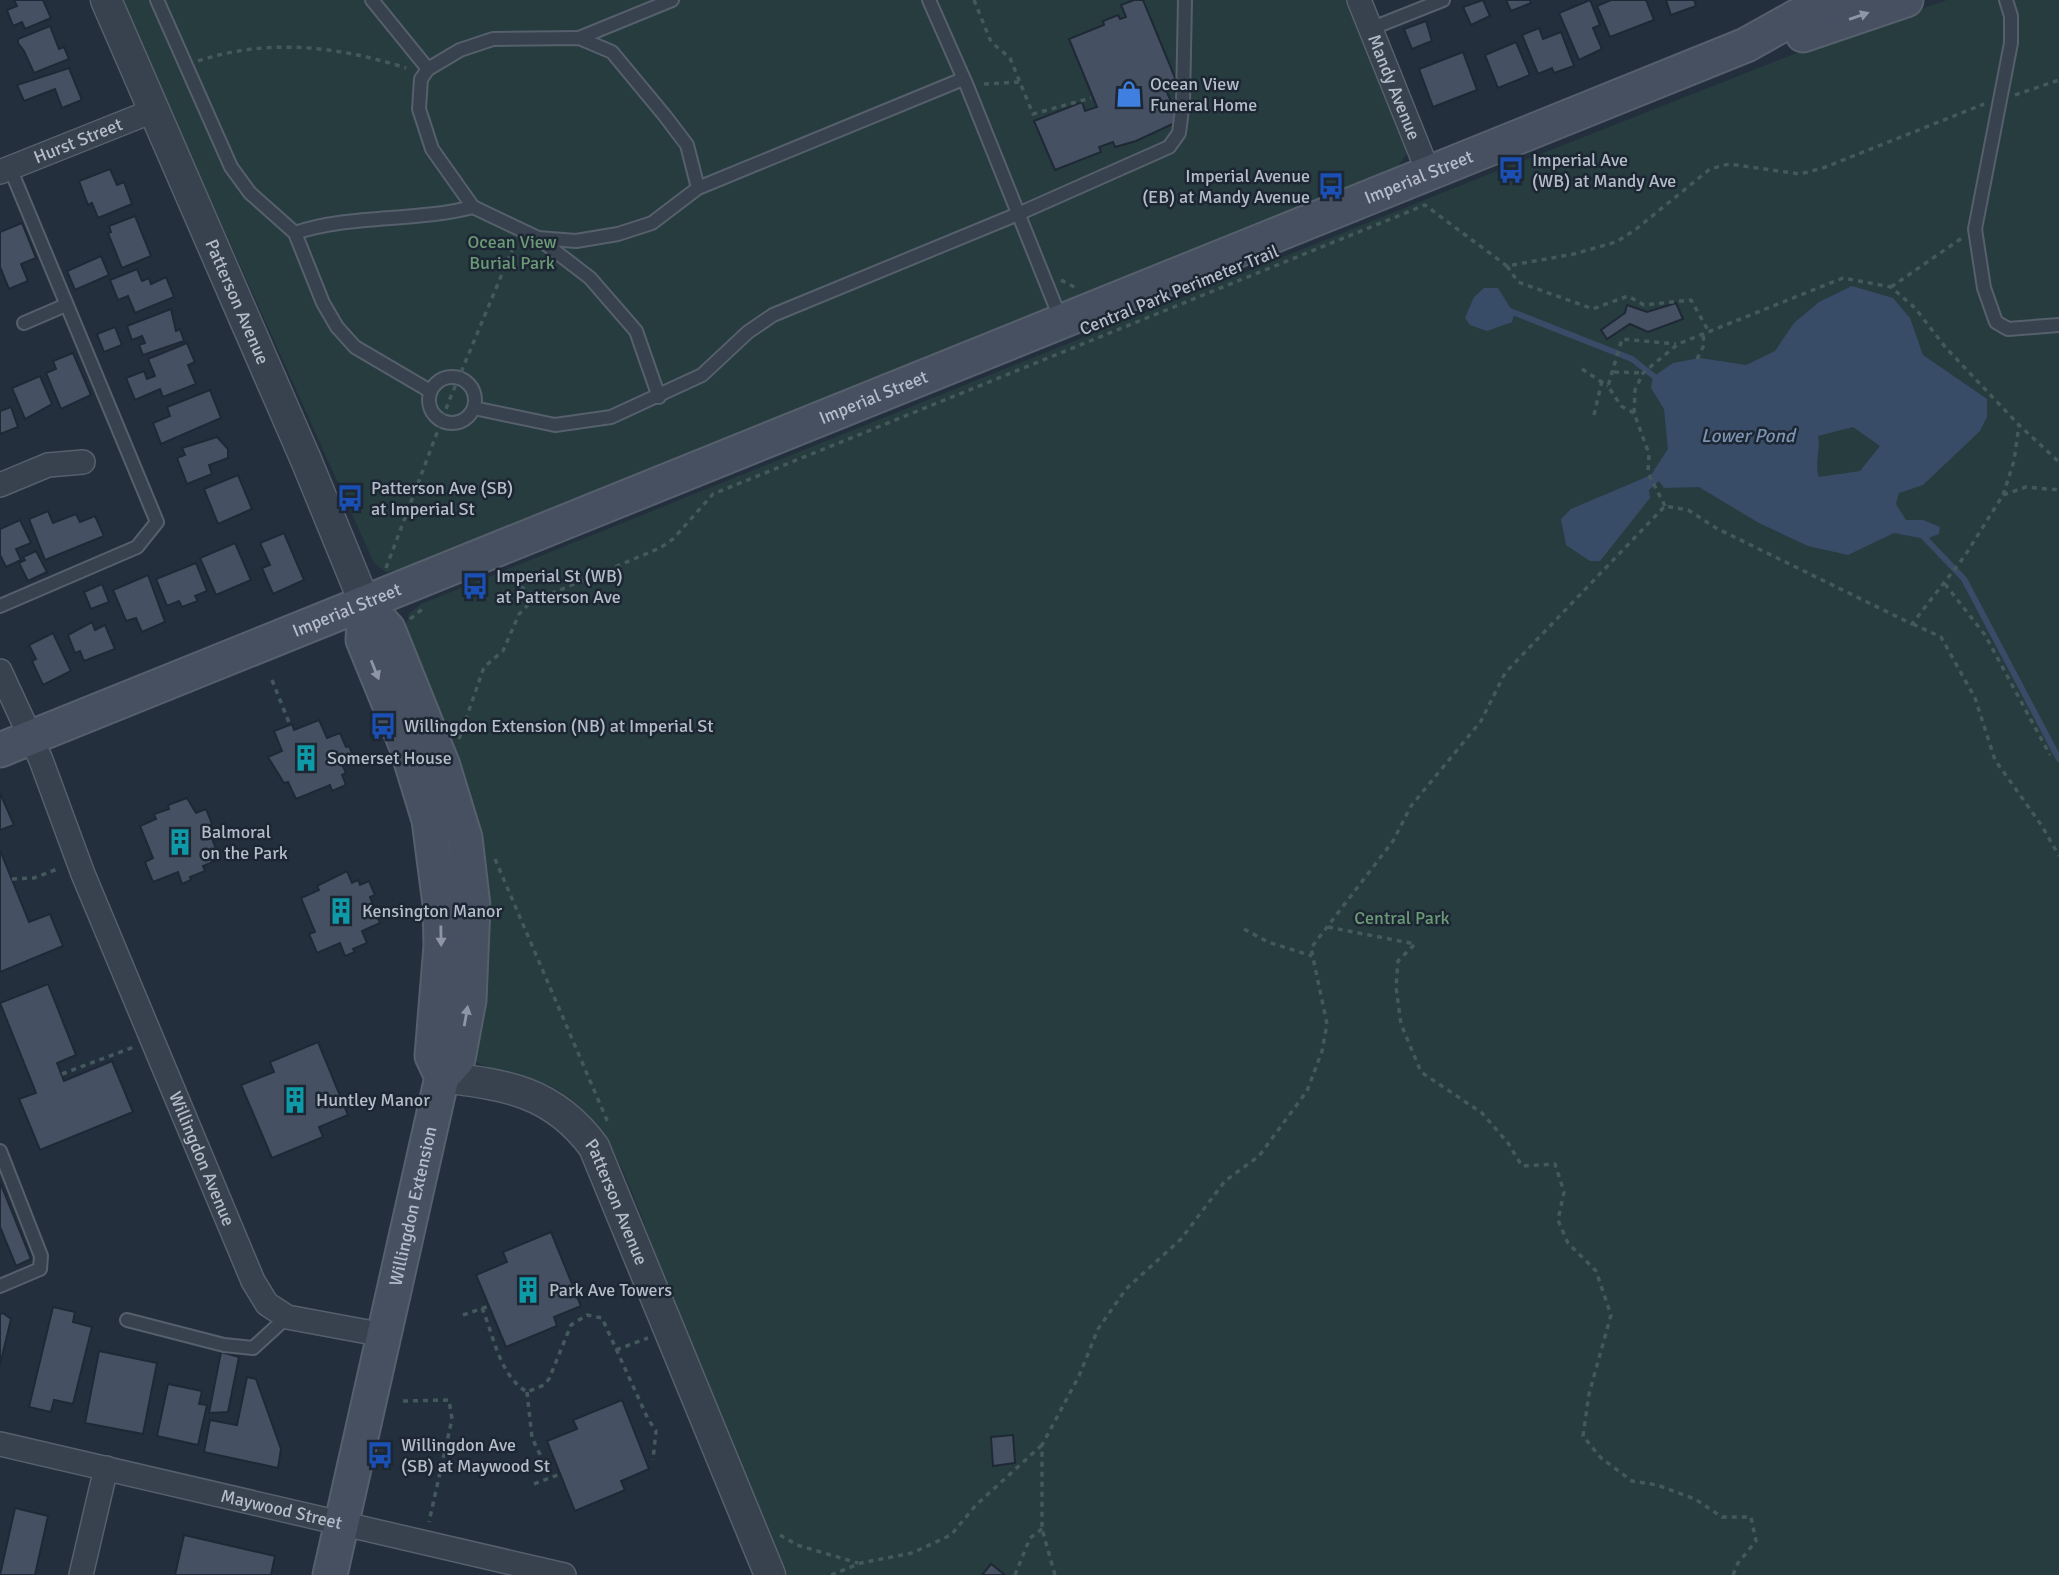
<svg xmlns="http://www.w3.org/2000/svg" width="2059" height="1575" font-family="Signika,sans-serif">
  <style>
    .green { fill: #263c3f }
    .water { fill: #394c67; fill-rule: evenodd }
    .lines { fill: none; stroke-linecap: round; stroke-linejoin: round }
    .stream { stroke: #394c67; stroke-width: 6 }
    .building { fill: #455162; stroke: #1f2835; stroke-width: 2 }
    .service-casing { stroke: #565f6c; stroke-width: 16 }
    .minor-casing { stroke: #565f6c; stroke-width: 26 }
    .tertiary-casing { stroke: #565f6c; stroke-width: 33 }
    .secondary-casing { stroke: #565f6c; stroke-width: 37 }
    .path { stroke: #44595c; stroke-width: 3.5; stroke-dasharray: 5 5; stroke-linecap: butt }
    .service { stroke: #38414e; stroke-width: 12 }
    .minor { stroke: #38414e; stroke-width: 23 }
    .tertiary { stroke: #38414e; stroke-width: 30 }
    .secondary { stroke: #465061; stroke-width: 33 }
    .oneway { fill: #8e96a5 }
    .labels { text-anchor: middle; stroke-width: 5; stroke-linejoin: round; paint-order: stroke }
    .poi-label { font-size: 18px; fill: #b4bcc9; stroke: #1d2633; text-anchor: start }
    .street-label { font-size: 18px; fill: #b4bcc9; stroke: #1d2633 }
    .park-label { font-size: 18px; fill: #6b9a76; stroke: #1d2633 }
    .water-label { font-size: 19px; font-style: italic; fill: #7c92b1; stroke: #1d2633 }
  </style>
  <rect width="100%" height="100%" fill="#242f3e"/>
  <g class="green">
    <polygon points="121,0 1347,0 1407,153 1398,167 399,570 386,572 374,563"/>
    <path d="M1947 0H2059V1575H781L766 1526 704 1375 695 1367 656 1270 658 1260C633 1199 614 1117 550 1086 530 1077 486 1071 474 1060L480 991 406 626 409 614 421 604 1454 188 1827 41Z"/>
  </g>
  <g class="water">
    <path d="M1852 286 1893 298 1910 318 1923 355 1987 399V417L1980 431 1923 485 1899 493 1896 504 1906 520H1923L1940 527 1939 534 1926 539 1894 533 1848 555 1808 546 1759 523 1699 487 1664 488 1659 481 1649 490 1650 498 1600 561H1590L1566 545 1561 519 1571 509 1651 475 1668 449 1664 409 1651 388 1653 377 1673 363 1700 358 1746 365 1775 351 1794 323 1819 302ZM1853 427 1880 446 1860 471 1819 477C1814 465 1821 450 1818 436Z"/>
    <polygon points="1484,288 1498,288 1514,314 1512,322 1487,331 1470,325 1465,318 1474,297"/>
  </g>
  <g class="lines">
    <g class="stream">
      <polyline points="1510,311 1632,359 1660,381"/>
      <polyline points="1922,535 1964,579 2059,759"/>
    </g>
  </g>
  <g class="building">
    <polygon points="14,0 43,0 51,18 25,29 22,22 13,26 7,10 17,6"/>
    <polygon points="1134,0 1143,0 1176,80 1164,85 1179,121 1136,141 1115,147 1113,142 1099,147 1101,152 1055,170 1034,121 1082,102 1085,111 1097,107 1069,39 1104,25 1103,21 1118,15 1120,19 1126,17 1121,5"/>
    <polygon points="1483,0 1490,16 1471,25 1463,7"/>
    <polygon points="1506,0 1530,0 1531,3 1511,11"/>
    <polygon points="1590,0 1600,25 1593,28 1602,49 1579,60 1559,13"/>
    <polygon points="1611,0 1646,0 1654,20 1610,37 1597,6"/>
    <polygon points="1666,0 1694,0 1696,6 1671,15"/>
    <polygon points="1426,21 1432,41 1412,49 1404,29"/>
    <polygon points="50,26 59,49 64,47 69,59 34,73 24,51 18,43 18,39"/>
    <polygon points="1539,28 1543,39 1561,32 1574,66 1554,73 1552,68 1538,74 1522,35"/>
    <polygon points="1516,42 1530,75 1498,88 1485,55"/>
    <polygon points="1463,52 1477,90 1433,107 1419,69"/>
    <polygon points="69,68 82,100 62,108 55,89 24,101 17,85"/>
    <polygon points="110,169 117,185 124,182 132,204 98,218 92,203 88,205 79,181"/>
    <polygon points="135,216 151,256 122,268 108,233 111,232 109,226"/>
    <polygon points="22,223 36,258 21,264 28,281 9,289 0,267 0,232"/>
    <polygon points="101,256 109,275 75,290 67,271"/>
    <polygon points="137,269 142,281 149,278 151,284 166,277 174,297 135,313 128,296 118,300 110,280"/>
    <polygon points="1676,303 1683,319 1648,332 1630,324 1607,339 1601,330 1625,313 1627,305 1647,312"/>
    <polygon points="171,309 176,331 180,329 184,341 143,355 139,345 145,343 142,336 132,340 127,326"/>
    <polygon points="115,327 122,345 104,352 97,334"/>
    <polygon points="187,343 195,362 188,365 196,384 163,397 160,389 135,400 126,378 144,371 147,379 155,376 148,359"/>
    <polygon points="73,353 91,395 61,409 46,373 56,369 53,361"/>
    <polygon points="40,376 52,404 25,419 12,388"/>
    <polygon points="210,390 221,418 161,444 153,423 170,416 167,407"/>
    <polygon points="11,407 18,427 0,434 0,411"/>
    <polygon points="217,437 228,449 228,458 209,465 212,474 187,484 177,458 185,455 182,448"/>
    <polygon points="238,475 252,509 218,524 204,489"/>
    <polygon points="48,511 53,523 76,514 80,522 95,516 104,536 45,560 29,519"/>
    <polygon points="20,520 31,543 16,549 21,560 6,567 0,555 0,529"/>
    <polygon points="284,533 304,580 273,594 262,568 270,565 260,543"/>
    <polygon points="235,543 251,580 216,595 200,558"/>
    <polygon points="36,551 47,572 28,581 19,563 25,560 23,557"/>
    <polygon points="196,563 207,591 195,596 198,601 182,607 179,601 167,606 156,579"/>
    <polygon points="148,575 165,622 142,632 136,618 126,621 113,590"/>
    <polygon points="102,584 109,602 91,609 84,592"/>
    <polygon points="92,622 95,630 105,625 115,649 84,661 80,651 75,653 68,635"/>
    <polygon points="53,633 71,671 43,685 32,661 36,659 29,645"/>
    <polygon points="319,720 327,738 340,733 346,747 349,746 353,755 340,760 346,773 342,775 346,785 332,791 330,785 296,799 288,782 284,783 268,757 282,751 274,731 292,724 294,730"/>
    <polygon points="0,793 14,825 0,830"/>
    <polygon points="187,798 196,813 206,809 212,824 207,826 220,859 203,866 205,871 190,877 191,880 182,884 178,872 153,882 145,862 153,858 140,826 156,819 154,814 169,809 168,805"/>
    <polygon points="0,850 29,922 50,914 63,946 0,972"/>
    <polygon points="347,871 352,883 358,880 360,885 369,881 375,895 370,897 380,923 362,931 367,943 353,949 355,952 345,956 340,943 317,953 309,934 315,932 301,898 319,890 317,886"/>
    <polygon points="48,984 76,1055 57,1063 64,1081 112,1061 133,1112 40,1150 19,1099 36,1093 0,1003"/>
    <polygon points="318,1042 348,1115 319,1127 323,1137 272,1158 241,1085 274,1072 270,1062"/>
    <polygon points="0,1182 31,1259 16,1266 0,1227"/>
    <polygon points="551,1232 581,1306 554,1317 557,1326 506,1347 476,1275 507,1262 503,1252"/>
    <polygon points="53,1307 75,1312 73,1322 92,1327 73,1404 54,1400 51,1412 29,1407"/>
    <polygon points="3,1313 11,1319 0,1365 0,1314"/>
    <polygon points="99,1351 157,1363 143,1434 85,1423"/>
    <polygon points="221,1352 239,1357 228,1412 209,1413"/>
    <polygon points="247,1377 256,1379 281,1449 278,1468 204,1452 210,1420 237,1425"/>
    <polygon points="168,1384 202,1391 199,1404 207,1405 198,1445 157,1436"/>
    <polygon points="622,1400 649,1469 621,1481 625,1490 575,1511 547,1441 577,1429 573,1420"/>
    <polygon points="1013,1435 1015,1463 993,1466 991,1437"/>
    <polygon points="15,1508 48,1516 35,1575 0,1575"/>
    <polygon points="184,1535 275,1556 271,1575 175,1575"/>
    <polygon points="991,1564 1005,1575 982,1575"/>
  </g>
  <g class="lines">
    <defs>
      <g id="service">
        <polyline points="157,0 231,167 250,193 295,233 323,303 337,327 355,347 430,391"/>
        <polyline points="372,0 428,69"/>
        <polyline points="929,0 967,86 1061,320"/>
        <polyline points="2006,0 2011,16 2011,43 1975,229 1984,288 1996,322 2008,329 2059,325"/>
        <polyline points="1370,29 1443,0"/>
        <polyline points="579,38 672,0"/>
        <polyline points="698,188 687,145 665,116 612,52 579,38 493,39 460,50 428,69 421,79 419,109 432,149 473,207 538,238 576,241 618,234 652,223 698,188 963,79"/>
        <path d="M295 233C351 214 415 222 473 207"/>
        <polyline points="538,238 590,278 636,331 659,397"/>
        <polyline points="24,323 66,305"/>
        <circle cx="452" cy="400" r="23"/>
        <polyline points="474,408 555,425 611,417 702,375 748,332 773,315 1018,214 1169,147 1179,133 1183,102 1185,0"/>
        <polyline points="0,606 137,547 157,522 10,168"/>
        <polyline points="0,1151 41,1256 40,1269 0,1286"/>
        <polyline points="127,1320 224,1345 253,1348 287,1317"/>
      </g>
      <g id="minor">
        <path id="s1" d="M1359 0 1429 174"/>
        <path id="s2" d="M0 172 155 110"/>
        <polyline points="0,485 48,465 83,462"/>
        <path id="s3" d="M0 671 41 760 83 874 253 1281 267 1304 287 1317 384 1335"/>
        <path id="s4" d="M0 1444 564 1575"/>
        <polyline points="81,1575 106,1468"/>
      </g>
      <g id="tertiary">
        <path id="s5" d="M106 0 306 460 365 604"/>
        <path id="s6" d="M442 1077C506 1085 553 1091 594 1147L770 1575"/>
      </g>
      <g id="secondary">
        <polyline points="1803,35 1906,0"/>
        <polyline points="365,604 363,640 406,745 429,820 440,904 441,946 432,1056 442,1077"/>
        <path id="s7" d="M0 750 1746 45 1796 17 1836 0"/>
        <path id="s8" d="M330 1575 442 1077 458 1059 469 1000 473 906 465 838 443 766 388 629 365 604"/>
      </g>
    </defs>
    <use href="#service" class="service-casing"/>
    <use href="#minor" class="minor-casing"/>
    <use href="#tertiary" class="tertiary-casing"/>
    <use href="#secondary" class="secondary-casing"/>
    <g class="path">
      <polyline points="974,0 991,42 1010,58 1033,114 1091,98"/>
      <path d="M198 61C267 38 338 46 406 68"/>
      <polyline points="984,84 1020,82"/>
      <polyline points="2015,95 2059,80"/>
      <polyline points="1507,266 1518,282 1593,309 1628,296 1644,305 1691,300 1709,332"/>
      <polyline points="1061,280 1076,288"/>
      <polyline points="1891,287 1962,238"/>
      <polyline points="1697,359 1704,345 1703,334"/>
      <polyline points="1582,369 1608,386"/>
      <polyline points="1614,372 1643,373"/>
      <polyline points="1634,413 1621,406 1608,386 1622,339 1676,344"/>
      <polyline points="1594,415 1602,381"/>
      <polyline points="2003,495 2014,461 2019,425"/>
      <polyline points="1665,506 1648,473 1649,454 1634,413 1635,390 1643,373 1678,344 1843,278 1891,287 1915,308 1946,348 2019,425 2059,462"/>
      <polyline points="386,568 449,401 515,243"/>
      <polyline points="504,575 539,599"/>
      <polyline points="1945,584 1985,635 2050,755"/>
      <polyline points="410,619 425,607"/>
      <polyline points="1913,624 1941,637 1975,698 1995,760 2042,826 2059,856"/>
      <polyline points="272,680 290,725"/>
      <polyline points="459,739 484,667 503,651 519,614 531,602 660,548 673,539 713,494 1425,205 1507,266 1574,254 1616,242 1635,230 1710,169 1729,164 1800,174 1823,168 1984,104"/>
      <polyline points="495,859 609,1125"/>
      <polyline points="12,879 34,878 60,868"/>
      <polyline points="1328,927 1415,944 1398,961 1396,987 1401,1024 1421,1072 1482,1113 1508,1143 1522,1166 1555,1164 1564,1192 1558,1220 1568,1243 1596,1271 1611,1315 1589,1394 1583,1436 1601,1458 1632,1481 1657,1485 1695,1499 1722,1517 1751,1517 1756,1541 1738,1563 1733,1575"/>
      <polyline points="1244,929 1268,942 1312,956"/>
      <polyline points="62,1074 134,1047"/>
      <path d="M482 1308C494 1336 499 1375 527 1392L544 1385 549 1379 571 1325 587 1315 602 1318 648 1419 656 1431 653 1460"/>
      <polyline points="463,1315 489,1306"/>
      <polyline points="616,1350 648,1338"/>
      <polyline points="527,1392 532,1438 551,1477"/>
      <polyline points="403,1401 449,1400 452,1419 429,1522"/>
      <polyline points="382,1456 391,1458"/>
      <polyline points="534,1484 560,1474"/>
      <polyline points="780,1535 797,1545 858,1563"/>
      <polyline points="831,1575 861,1563 912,1553 951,1535 976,1505 1042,1445"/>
      <polyline points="1015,1575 1030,1538 1042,1529"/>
      <polyline points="1055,1575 1042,1529 1042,1445 1079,1376 1098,1329 1126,1289 1181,1239 1225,1181 1259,1156 1307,1091 1322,1051 1327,1024 1311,948 1393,841 1411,806 1481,721 1505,673 1665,506 1688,510 1716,528 1912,624 1964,557 2003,495 2026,487 2059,490"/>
    </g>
    <use href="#service" class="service"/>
    <use href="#minor" class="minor"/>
    <use href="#tertiary" class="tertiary"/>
    <use href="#secondary" class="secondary"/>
  </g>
  <defs><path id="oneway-solid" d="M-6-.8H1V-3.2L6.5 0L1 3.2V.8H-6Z" transform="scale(1.75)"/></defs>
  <g class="oneway">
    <use href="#oneway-solid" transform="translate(1859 16) rotate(-19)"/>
    <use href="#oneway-solid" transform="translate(375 670) rotate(68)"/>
    <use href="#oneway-solid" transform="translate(441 936) rotate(89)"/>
    <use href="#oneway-solid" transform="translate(466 1016) rotate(-80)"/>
  </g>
  <defs>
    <symbol id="shop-bare" viewBox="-9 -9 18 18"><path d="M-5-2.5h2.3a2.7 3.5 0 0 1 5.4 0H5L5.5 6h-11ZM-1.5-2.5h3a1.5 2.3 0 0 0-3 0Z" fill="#3f7fe0" stroke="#1d2633" stroke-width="2.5" paint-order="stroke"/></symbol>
    <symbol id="bus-bare" viewBox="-9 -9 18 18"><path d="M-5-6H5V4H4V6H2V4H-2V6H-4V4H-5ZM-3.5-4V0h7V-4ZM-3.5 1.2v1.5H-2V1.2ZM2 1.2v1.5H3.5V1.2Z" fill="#1a4fb4" stroke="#1d2633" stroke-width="2.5" paint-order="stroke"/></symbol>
    <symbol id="building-bare" viewBox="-9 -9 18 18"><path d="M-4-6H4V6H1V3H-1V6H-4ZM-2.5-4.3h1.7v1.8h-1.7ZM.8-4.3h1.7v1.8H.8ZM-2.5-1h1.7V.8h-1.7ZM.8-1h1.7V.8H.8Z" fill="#0f9aa8" stroke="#1d2633" stroke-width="2.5" paint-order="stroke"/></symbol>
  </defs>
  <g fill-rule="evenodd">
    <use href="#shop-bare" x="1110" y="75" width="38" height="38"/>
    <use href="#bus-bare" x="1492" y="151" width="38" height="38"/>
    <use href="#bus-bare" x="1312" y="167" width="38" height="38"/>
    <use href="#bus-bare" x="331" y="479" width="38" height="38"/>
    <use href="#bus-bare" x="456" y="567" width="38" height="38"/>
    <use href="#bus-bare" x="364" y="707" width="38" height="38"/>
    <use href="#building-bare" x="287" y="739" width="38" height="38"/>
    <use href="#building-bare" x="161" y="823" width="38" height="38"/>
    <use href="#building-bare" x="322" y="892" width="38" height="38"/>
    <use href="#building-bare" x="276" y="1081" width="38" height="38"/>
    <use href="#building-bare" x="509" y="1271" width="38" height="38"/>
    <use href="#bus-bare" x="361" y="1436" width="38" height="38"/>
  </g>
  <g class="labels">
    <g class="poi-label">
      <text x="1150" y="90">Ocean View<tspan x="1150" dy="21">Funeral Home</tspan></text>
      <text x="1532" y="166">Imperial Ave<tspan x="1532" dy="21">(WB) at Mandy Ave</tspan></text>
      <text x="1310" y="182" text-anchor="end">Imperial Avenue<tspan x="1310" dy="21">(EB) at Mandy Avenue</tspan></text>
      <text x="371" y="494">Patterson Ave (SB)<tspan x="371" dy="21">at Imperial St</tspan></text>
      <text x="496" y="582">Imperial St (WB)<tspan x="496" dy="21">at Patterson Ave</tspan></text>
      <text x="404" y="732">Willingdon Extension (NB) at Imperial St</text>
      <text x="327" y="764">Somerset House</text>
      <text x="201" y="838">Balmoral<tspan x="201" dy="21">on the Park</tspan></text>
      <text x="362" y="917">Kensington Manor</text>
      <text x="316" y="1106">Huntley Manor</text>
      <text x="549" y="1296">Park Ave Towers</text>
      <text x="401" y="1451">Willingdon Ave<tspan x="401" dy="21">(SB) at Maywood St</tspan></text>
    </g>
    <g class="street-label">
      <text dy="6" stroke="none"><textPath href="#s1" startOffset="94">Mandy Avenue</textPath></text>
      <text dy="6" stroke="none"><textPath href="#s2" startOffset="84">Hurst Street</textPath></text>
      <text dy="6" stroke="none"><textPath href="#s7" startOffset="1530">Imperial Street</textPath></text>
      <text transform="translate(1179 290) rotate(-22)" y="6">Central Park Perimeter Trail</text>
      <text dy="6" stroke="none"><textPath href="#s5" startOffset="329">Patterson Avenue</textPath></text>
      <text dy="6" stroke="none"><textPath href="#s7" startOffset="942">Imperial Street</textPath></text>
      <text dy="6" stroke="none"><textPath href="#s7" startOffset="374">Imperial Street</textPath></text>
      <text dy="6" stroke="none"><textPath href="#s3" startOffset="528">Willingdon Avenue</textPath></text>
      <text dy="6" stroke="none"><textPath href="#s6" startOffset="233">Patterson Avenue</textPath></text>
      <text dy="6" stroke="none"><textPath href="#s8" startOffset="378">Willingdon Extension</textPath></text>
      <text dy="6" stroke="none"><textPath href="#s4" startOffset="289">Maywood Street</textPath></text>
    </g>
    <g class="park-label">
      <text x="512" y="248">Ocean View<tspan x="512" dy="21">Burial Park</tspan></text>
      <text x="1402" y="924">Central Park</text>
    </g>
    <g class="water-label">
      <text x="1748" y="442">Lower Pond</text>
    </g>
  </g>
</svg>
